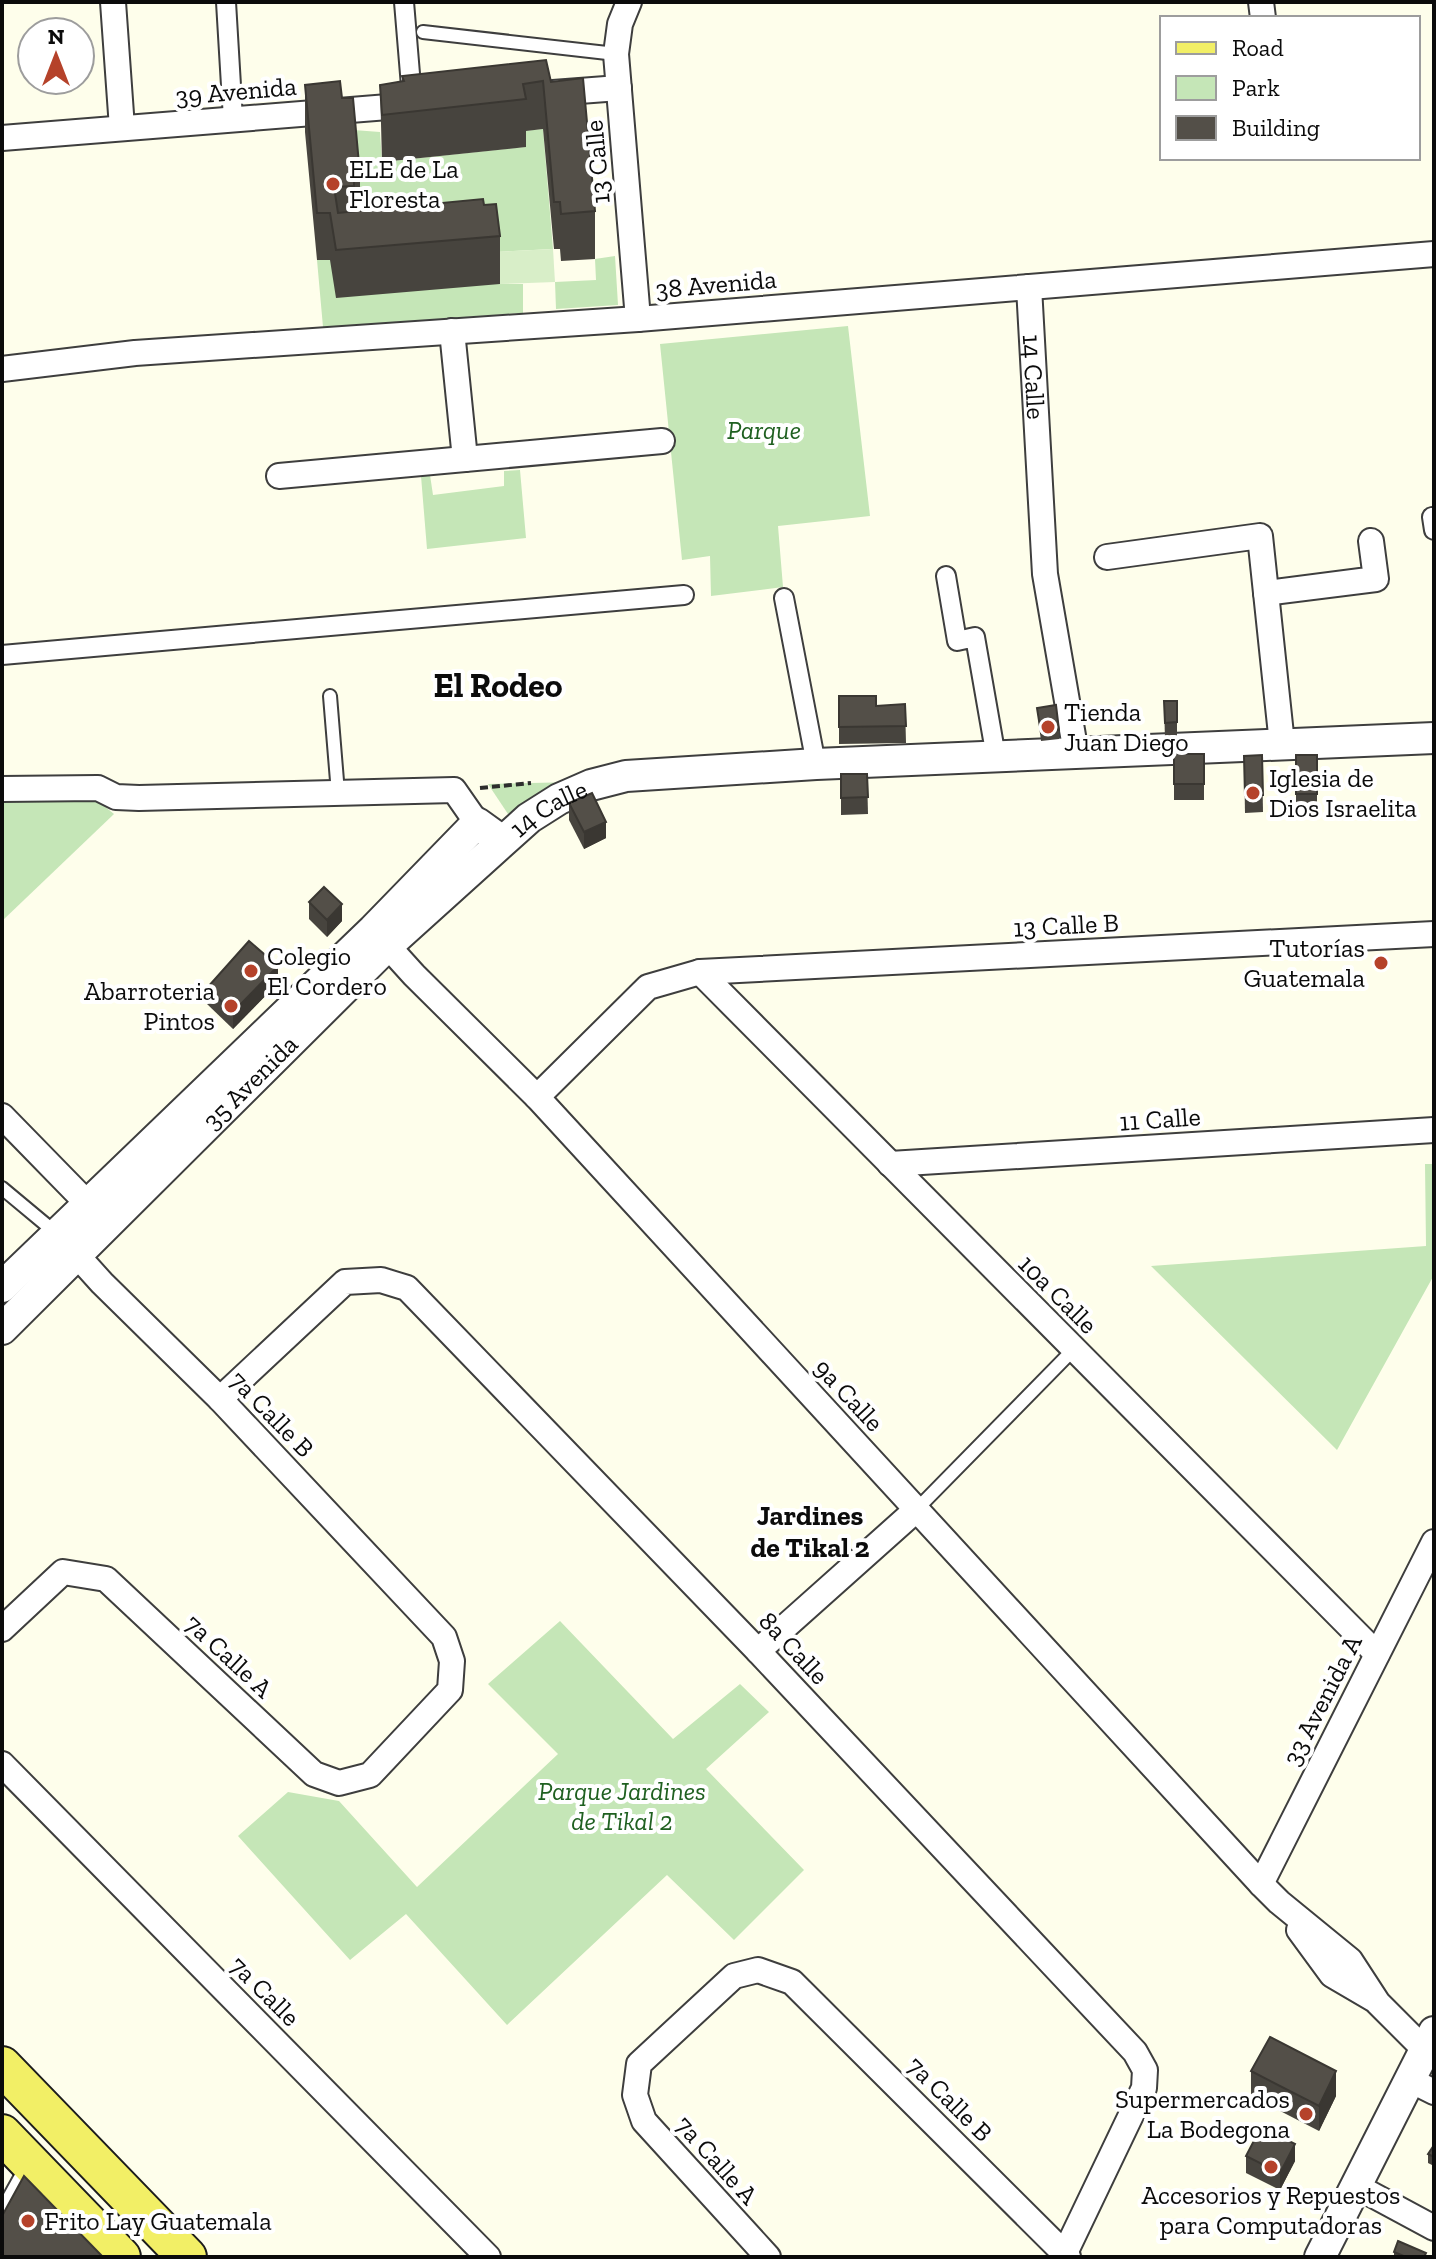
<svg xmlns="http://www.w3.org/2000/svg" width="1436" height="2259" font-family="'Zilla Slab',serif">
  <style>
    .green { fill: #c5e6b7 }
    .pitch { fill: #d8eec8 }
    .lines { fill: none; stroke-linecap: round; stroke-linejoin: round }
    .service-casing { stroke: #3e3e3e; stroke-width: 16 }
    .pedestrian-casing { stroke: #3e3e3e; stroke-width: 22 }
    .minor-casing { stroke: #3e3e3e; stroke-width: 28 }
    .tertiary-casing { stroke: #3e3e3e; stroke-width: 34 }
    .primary-casing { stroke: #1c1c1c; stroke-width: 42 }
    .path { stroke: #2d2d2d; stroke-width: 4; stroke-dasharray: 8 4; stroke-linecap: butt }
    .service { stroke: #fff; stroke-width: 12 }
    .pedestrian { stroke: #fff; stroke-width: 18 }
    .minor { stroke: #fff; stroke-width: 24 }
    .tertiary { stroke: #fff; stroke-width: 30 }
    .primary { stroke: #f2ef66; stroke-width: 38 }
    .wall { fill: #47443e }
    .shaded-wall { fill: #3a3732 }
    .building { fill: #534f48; stroke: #3a3732; stroke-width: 2 }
    .poi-dot { fill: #b5422a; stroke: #fff; stroke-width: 3 }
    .labels { text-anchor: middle; stroke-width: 8; stroke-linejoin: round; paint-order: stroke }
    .street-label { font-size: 26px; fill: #0b0b0b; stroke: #fff }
    .poi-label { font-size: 26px; fill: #0b0b0b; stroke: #fff; text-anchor: start }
    .park-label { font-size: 26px; font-style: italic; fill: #1f6020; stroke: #fff }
    .neighbourhood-label { font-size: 28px; font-weight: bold; fill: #0b0b0b; stroke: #fff }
    .district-label { font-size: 34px; font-weight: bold; fill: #0b0b0b; stroke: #fff }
  </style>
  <rect width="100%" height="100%" fill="#fefeeb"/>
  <g class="green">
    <polygon points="340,129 380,132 382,162 525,147 523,131 543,129 553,249 496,252 353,234"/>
    <polygon points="615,256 618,305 556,309 555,282 596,280 595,259"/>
    <polygon points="317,260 330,260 500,284 523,284 523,313 323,327"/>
    <polygon points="848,326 870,516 778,526 783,587 711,596 710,556 682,560 660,344"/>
    <polygon points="520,470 526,538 427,549 421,476 430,475 433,495 504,486 504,471"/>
    <polygon points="576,782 510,817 488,784"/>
    <polygon points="92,796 114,814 2,921 2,798"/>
    <polygon points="1425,1164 1434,1164 1434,1275 1337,1450 1151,1266 1426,1246"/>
    <polygon points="560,1621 673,1739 740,1684 769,1712 706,1769 804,1870 734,1940 667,1875 507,2025 406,1914 350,1960 238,1836 288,1792 339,1801 417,1887 558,1754 488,1684"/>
  </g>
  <polygon class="pitch" points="553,249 555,282 500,284 496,252"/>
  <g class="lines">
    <defs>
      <g id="service">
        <polyline points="423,32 616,54"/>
        <polyline points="330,696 338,793"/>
        <polyline points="2,1188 56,1233"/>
        <polyline points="916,1510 1074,1349"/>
        <polyline points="2,2210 26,2167"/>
      </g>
      <g id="pedestrian">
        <polyline points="226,2 233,119"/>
        <polyline points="404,2 412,98"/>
        <polyline points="1432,517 1434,530"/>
        <polyline points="946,576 957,641 975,637 996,757"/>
        <polyline points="784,598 816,764"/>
        <polyline points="2,655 684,595"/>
      </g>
      <g id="minor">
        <polyline points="113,2 122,128"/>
        <polyline points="629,2 620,24 616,54 638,319"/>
        <polyline points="1261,2 1263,18"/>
        <polyline points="553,93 619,88"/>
        <polyline points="2,138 413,105"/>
        <path id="s1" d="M1029 287 1045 574 1076 753"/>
        <polyline points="452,331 465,459"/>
        <polyline points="2,369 135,353 638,319 1434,254"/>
        <polyline points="279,476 662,441"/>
        <polyline points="1107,557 1260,536 1282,744"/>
        <polyline points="1266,593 1376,579 1371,541"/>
        <polyline points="2,789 98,788 116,797 139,798 454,790 477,823"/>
        <polyline points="376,933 414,975 537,1097 1261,1884 1279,1902 1350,1960 1378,2003 1425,2050"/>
        <polyline points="700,972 1377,1654"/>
        <polyline points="537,1097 648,987 700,972 1434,934"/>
        <polyline points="2,1116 88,1204"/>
        <polyline points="890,1164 1434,1130"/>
        <polyline points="220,1399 345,1282 381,1280 407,1288 758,1651 1135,2052 1145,2070 1144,2088 1065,2253"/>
        <polyline points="2,1629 63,1572 106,1579 314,1774 339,1783 370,1775 450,1690 452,1661 444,1637 220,1399 102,1283 65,1242"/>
        <polyline points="758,1651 916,1510"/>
        <polyline points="2,1764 488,2257"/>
        <polyline points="1261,1884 1434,1542"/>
        <polyline points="1299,1930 1332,1975 1373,1999"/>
        <polyline points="1410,2080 1434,2092"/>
        <polyline points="1356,2186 1434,2228"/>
        <polyline points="768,2257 644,2121 635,2095 639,2064 734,1976 758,1970 792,1982 1068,2257"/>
      </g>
      <g id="tertiary">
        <polyline points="2,1287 373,930 477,823 502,841"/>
        <path id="s2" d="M2 1329 388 945 529 818 559 799 591 785 626 776 816 764 1434 738"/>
        <polyline points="1320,2257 1434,2032"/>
      </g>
      <g id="primary">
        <polyline points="2,2066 187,2257"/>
        <polyline points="2,2134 121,2257"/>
      </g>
    </defs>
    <use href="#service" class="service-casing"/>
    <use href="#pedestrian" class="pedestrian-casing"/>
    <use href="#minor" class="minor-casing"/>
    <use href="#tertiary" class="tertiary-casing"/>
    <use href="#primary" class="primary-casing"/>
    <polyline class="path" points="480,788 531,783"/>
    <use href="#service" class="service"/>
    <use href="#pedestrian" class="pedestrian"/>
    <use href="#minor" class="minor"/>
    <use href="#tertiary" class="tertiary"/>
    <use href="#primary" class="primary"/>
  </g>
  <g class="wall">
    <polygon points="546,60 551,82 595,211 595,259 561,261 560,249 554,249 543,129 526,131 526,147 382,162 380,85 402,81 402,76"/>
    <polygon points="305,85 342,98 360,175 360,211 484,205 500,236 500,284 336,298 330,260 317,260 305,132"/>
    <polygon points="839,696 876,706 905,704 906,743 839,744"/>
    <polygon points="1164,701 1177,701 1177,739 1165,740"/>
    <polygon points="1037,708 1059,730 1059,739 1041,741"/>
    <rect x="1174" y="754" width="30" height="46"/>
    <polygon points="1262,755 1263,812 1245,813 1244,756"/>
    <rect x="1296" y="755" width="21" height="56"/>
    <polygon points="841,774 867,774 868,814 841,815"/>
    <polygon points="569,803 606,838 584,849 569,820"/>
    <polygon points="309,902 342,921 327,937 309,919"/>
    <polygon points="278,983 233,1029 207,1004 207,988"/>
    <polygon points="1251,2071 1336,2096 1319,2131 1251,2096"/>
    <polygon points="1434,2145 1434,2166 1428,2163 1428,2154"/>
    <polygon points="1246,2156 1295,2161 1280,2190 1246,2173"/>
    <polygon points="1394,2252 1426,2257 1394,2257"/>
  </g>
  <g class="shaded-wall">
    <polygon points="606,822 606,838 584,849 584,832"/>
    <polygon points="342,904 342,921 327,937 327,920"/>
    <polygon points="278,966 278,983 233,1029 233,1012"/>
    <polygon points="1336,2071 1336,2096 1319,2131 1319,2106"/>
    <polygon points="1295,2144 1295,2161 1280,2190 1280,2173"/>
  </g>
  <g class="building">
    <polygon points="546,60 551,82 583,78 595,211 561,214 560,202 554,202 543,81 523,84 526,99 382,115 380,85 404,81 402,76"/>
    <polygon points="340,81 342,98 353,98 360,175 354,175 354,186 334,187 338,213 483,199 484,205 496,204 500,236 336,250 330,213 317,213 305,85"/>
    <polygon points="839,696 876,696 876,706 905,704 906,726 839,727"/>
    <polygon points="1164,701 1177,701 1177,722 1165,723"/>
    <polygon points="1056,705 1059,730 1041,733 1037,708"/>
    <rect x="1174" y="754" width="30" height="30"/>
    <polygon points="1262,755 1263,795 1245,796 1244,756"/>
    <rect x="1296" y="755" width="21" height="39"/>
    <polygon points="841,774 867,774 868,797 841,798"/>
    <polygon points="592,793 606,822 584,832 569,803"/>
    <polygon points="324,887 342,904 327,920 309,902"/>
    <polygon points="249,941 278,966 233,1012 207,988"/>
    <polygon points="1270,2037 1336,2071 1319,2106 1251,2071"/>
    <polygon points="1261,2127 1295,2144 1280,2173 1246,2156"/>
    <polygon points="1434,2145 1434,2157 1428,2154"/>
    <polygon points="24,2176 103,2257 2,2257 2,2216"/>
    <polygon points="1398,2241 1426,2253 1424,2257 1406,2257 1394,2252"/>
  </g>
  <g class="poi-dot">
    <circle cx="333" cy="184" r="8"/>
    <circle cx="1048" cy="727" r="8"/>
    <circle cx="1253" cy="793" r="8"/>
    <circle cx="1381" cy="963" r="8"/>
    <circle cx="251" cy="971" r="8"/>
    <circle cx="231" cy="1006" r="8"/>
    <circle cx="1306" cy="2114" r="8"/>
    <circle cx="1271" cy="2167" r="8"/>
    <circle cx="28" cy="2221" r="8"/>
  </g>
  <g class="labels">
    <g class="street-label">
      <text transform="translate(236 91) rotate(-5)" y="9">39 Avenida</text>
      <text transform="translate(597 162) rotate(-95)" y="9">13 Calle</text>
      <text transform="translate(716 284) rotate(-5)" y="9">38 Avenida</text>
      <text dy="9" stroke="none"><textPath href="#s1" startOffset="90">14 Calle</textPath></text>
      <text dy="9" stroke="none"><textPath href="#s2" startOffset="756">14 Calle</textPath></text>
      <text transform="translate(1066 925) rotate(-3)" y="9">13 Calle B</text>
      <text dy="9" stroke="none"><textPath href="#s2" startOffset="350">35 Avenida</textPath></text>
      <text transform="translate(1160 1119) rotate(-4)" y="9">11 Calle</text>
      <text transform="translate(1058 1294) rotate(45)" y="9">10a Calle</text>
      <text transform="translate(849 1395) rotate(47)" y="9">9a Calle</text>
      <text transform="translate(272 1414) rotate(46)" y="9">7a Calle B</text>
      <text transform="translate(794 1648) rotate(47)" y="9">8a Calle</text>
      <text transform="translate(229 1656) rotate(43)" y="9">7a Calle A</text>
      <text transform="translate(1322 1700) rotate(-63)" y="9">33 Avenida A</text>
      <text transform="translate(265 1991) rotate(45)" y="9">7a Calle</text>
      <text transform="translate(950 2099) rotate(45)" y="9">7a Calle B</text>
      <text transform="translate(717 2160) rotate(48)" y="9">7a Calle A</text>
    </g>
    <g class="poi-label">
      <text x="349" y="178">ELE de La<tspan x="349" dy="30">Floresta</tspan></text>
      <text x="1064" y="721">Tienda<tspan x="1064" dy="30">Juan Diego</tspan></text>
      <text x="1269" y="787">Iglesia de<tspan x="1269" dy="30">Dios Israelita</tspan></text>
      <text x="1365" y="957" text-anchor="end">Tutorías<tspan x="1365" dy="30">Guatemala</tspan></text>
      <text x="267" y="965">Colegio<tspan x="267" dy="30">El Cordero</tspan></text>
      <text x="215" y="1000" text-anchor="end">Abarroteria<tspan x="215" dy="30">Pintos</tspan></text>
      <text x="1290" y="2108" text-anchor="end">Supermercados<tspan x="1290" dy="30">La Bodegona</tspan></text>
      <text x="1271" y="2204" text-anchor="middle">Accesorios y Repuestos<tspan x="1271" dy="30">para Computadoras</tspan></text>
      <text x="44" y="2230">Frito Lay Guatemala</text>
    </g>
    <g class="park-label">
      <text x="764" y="439">Parque</text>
      <text x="622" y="1800">Parque Jardines<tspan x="622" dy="30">de Tikal 2</tspan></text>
    </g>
    <g class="neighbourhood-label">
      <text x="810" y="1525">Jardines<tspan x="810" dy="32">de Tikal 2</tspan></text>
    </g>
    <g class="district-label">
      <text x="498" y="697">El Rodeo</text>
    </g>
  </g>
  <rect width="1436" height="2259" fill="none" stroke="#0b0b0b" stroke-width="8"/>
  <rect x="1160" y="16" width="260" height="144" fill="#ffffff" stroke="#9d9d9d" stroke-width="2"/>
  <rect x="1176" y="42" width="40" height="12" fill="#f2ef66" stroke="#9d9d9d" stroke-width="2"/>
  <text x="1232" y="56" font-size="24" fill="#0b0b0b">Road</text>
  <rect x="1176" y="76" width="40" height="24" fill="#c5e6b7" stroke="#9d9d9d" stroke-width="2"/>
  <text x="1232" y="96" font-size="24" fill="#0b0b0b">Park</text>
  <rect x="1176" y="116" width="40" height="24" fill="#534f48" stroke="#9d9d9d" stroke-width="2"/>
  <text x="1232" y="136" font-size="24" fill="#0b0b0b">Building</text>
  <g transform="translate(56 56)"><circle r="38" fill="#ffffff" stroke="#9d9d9d" stroke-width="2"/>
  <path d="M0-6L14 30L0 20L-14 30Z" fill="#b5422a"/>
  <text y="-12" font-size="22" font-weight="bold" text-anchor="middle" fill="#0b0b0b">N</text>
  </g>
</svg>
